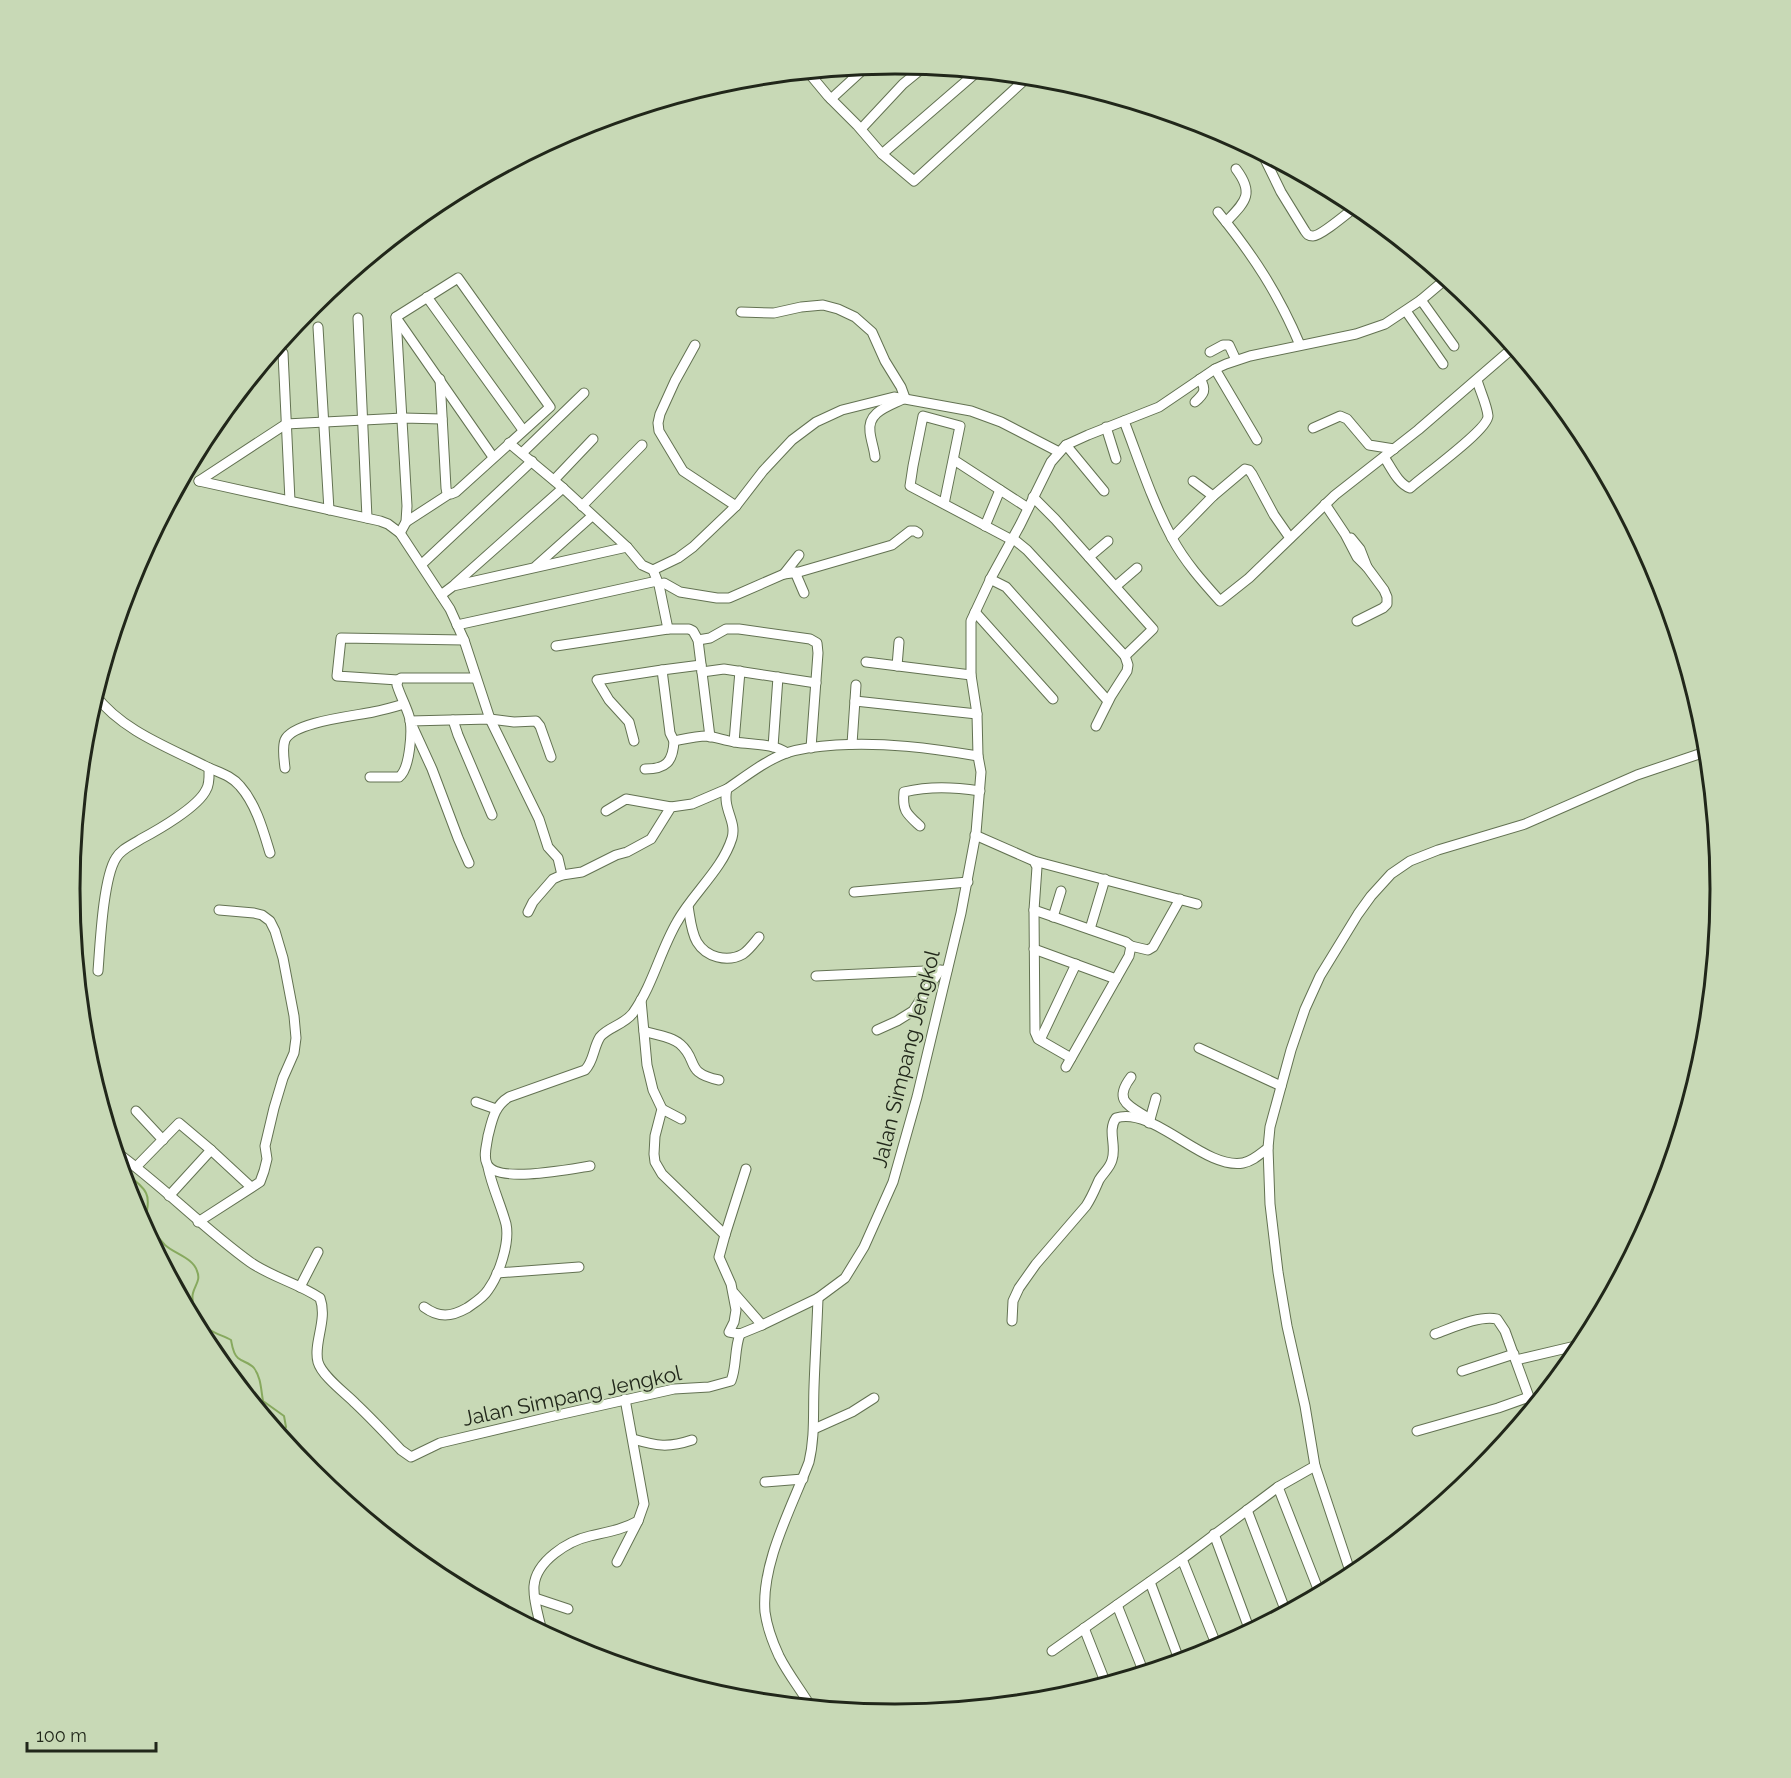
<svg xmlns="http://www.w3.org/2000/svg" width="1791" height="1778" font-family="Raleway,sans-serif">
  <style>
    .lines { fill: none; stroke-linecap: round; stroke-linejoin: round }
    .stream { stroke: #87a95e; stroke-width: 2 }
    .minor-casing { stroke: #637252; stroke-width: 11 }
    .minor { stroke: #fff; stroke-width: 9 }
    .labels { text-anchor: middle; stroke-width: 4.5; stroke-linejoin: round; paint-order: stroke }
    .street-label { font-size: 21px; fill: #21271a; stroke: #c8d9b6 }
    .rim { fill: none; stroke: #21271a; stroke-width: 3 }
  </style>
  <rect width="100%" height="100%" fill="#c8d9b6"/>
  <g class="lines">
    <path class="stream" d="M122 1171C130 1177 142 1184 146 1193 152 1204 142 1218 148 1229 151 1233 152 1232 156 1235 159 1238 162 1242 165 1245 175 1254 193 1258 197 1271 201 1280 195 1285 193 1293 190 1304 201 1324 210 1330 216 1334 224 1336 231 1340 232 1345 233 1354 238 1358 243 1362 250 1363 254 1368 261 1377 261 1390 263 1401L284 1416 286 1427 281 1436"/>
    <defs>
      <g id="minor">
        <polyline points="808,72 828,96 857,125 882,154 914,181 1029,76"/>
        <polyline points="831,99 867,66"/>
        <polyline points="861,129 903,84 925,66"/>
        <path d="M1262 153 1281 192 1305 231C1307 234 1308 236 1313 236 1321 236 1350 211 1358 205"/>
        <polyline points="882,154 978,71"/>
        <path d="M1218 212C1253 255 1278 293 1300 345"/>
        <path d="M1226 222C1245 202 1255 194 1236 169"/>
        <polyline points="427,297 523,430"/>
        <polyline points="1421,300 1454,346"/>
        <polyline points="1406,311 1443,364"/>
        <polyline points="741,312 774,313 801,307 823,305 838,309 855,317 872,332 885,361 901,387 905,398"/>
        <polyline points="396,317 458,278 550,407 456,492 451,494 447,493 446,488 440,379"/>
        <polyline points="396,317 407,506 406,522 400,533"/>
        <polyline points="358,318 367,518"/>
        <polyline points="397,319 493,457"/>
        <polyline points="318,327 329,510"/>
        <polyline points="695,345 675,381 660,414 658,423 659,431 683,471 736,506"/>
        <polyline points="1210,352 1223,345 1229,345 1236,360"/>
        <polyline points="283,353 290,501"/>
        <polyline points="1215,369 1257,440"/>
        <path d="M1195 402C1204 394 1207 390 1200 379"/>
        <path d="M1124 421C1139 460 1152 501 1172 538 1185 562 1202 581 1220 601L1249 578 1335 495 1418 430 1514 347"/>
        <polyline points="1106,427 1116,459"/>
        <polyline points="1313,428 1340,416 1347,419 1369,445 1394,449"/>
        <polyline points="509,443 563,488 627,547 642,565 653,570 659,585 668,629"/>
        <polyline points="1066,445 1104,491"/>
        <polyline points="522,453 584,393"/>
        <path d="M875 457C874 448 871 441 870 432 867 411 890 406 905 398"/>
        <path d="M1384 457C1391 467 1398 484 1410 488 1423 476 1488 430 1488 416 1487 405 1480 391 1477 380"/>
        <polyline points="954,460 1028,508"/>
        <polyline points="554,480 593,439"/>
        <polyline points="199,481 380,521 388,524 400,533 450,609 464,640 490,719 539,819 548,847 558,858 562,875"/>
        <polyline points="199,481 286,424 403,418 442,419"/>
        <polyline points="1193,481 1213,496"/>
        <polyline points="944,504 960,426 923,416 913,466 910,486 1012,540 1016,541 1027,550 1125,656 1153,629 1055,519 1033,497"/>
        <polyline points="1325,504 1345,534 1357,557 1367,567 1384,590 1387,597 1387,604 1383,608 1357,621"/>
        <polyline points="582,506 642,445"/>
        <polyline points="406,522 449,494"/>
        <polyline points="985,526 1000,490"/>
        <polyline points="1172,538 1213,496 1245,469 1249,470 1252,474 1274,515 1290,538"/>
        <polyline points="1351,538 1360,549 1367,567"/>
        <polyline points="1089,557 1108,541"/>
        <polyline points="422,564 532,461"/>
        <polyline points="536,566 592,516"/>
        <polyline points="653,570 678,558 693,547 736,506 763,471 792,440 816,422 842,410 894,397 971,411 1001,422 1059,452"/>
        <polyline points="795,572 804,593"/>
        <polyline points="784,574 799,555"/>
        <polyline points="990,579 1006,587 1108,701"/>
        <polyline points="455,584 563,488"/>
        <polyline points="659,585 664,583 680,592 717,598 729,598 784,574 799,572 892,545 910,531 915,531 918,533"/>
        <polyline points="1116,586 1137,568"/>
        <polyline points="441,595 453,586 627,547"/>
        <polyline points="975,612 1053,699"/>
        <polyline points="457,625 657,581"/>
        <polyline points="698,640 710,638 726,629 739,629 810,639 817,643 818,653 811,748"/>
        <polyline points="556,646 668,629 689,629 693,631 698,640 710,737"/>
        <polyline points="866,662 971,675"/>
        <polyline points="897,666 899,642"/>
        <polyline points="702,672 724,669 816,683"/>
        <polyline points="398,680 337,676 341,638 464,640"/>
        <path d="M95 695C122 730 165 746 203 765 216 772 230 774 240 786 256 804 263 830 270 853"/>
        <polyline points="855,701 977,714"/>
        <polyline points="453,720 458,735 492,815"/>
        <polyline points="1096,726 1111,696 1127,671 1128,665 1125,656"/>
        <polyline points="634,741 629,722 609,700 597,680 662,670"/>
        <polyline points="674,741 670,733 662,670 701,665"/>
        <polyline points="734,742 740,671"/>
        <polyline points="852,744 856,685"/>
        <polyline points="773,747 778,677"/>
        <path d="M285 768C284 759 282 748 285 740 293 722 354 716 373 712 383 710 394 707 404 704"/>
        <path d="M645 769C666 769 673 762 674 741 684 739 696 736 707 736 716 737 726 741 735 742 753 745 772 743 787 753"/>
        <path d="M370 777H399C410 769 413 729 409 716 406 706 400 695 397 685L398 680 401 678H476"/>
        <polyline points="606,811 626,799 671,807"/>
        <path d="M920 826C907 814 902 811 904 792 930 786 953 787 980 791"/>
        <polyline points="975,835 1034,861 1037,867 1034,910 1035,1032 1038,1039 1071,1058"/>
        <polyline points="1034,861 1197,904"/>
        <polyline points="469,863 458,838 432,769 410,721 490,719 514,722 536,721 540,726 551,757"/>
        <polyline points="854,892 968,882"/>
        <path d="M688 906C690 917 691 932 697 942 706 957 727 963 743 954 749 950 754 943 759 937"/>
        <polyline points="1034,910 1126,942 1131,946 1129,956 1066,1067"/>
        <polyline points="528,912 533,902 553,879 562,875 582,872 616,855 627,852 651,839 671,807 692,804 727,789"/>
        <polyline points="1053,917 1061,891"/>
        <polyline points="1090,929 1105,879"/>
        <polyline points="1131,946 1148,950 1153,947 1180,899"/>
        <polyline points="1034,949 1116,979"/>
        <path d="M98 971C100 946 103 878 116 858 121 849 132 845 141 839 158 830 198 807 206 790 210 784 209 775 209 768"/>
        <polyline points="816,976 947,970"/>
        <polyline points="641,1000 647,1065 653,1090 662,1109 655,1136 654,1154 655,1162 662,1174 725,1235 719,1257 731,1284 736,1310 734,1322 729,1332 740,1334 762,1325 818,1298 845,1278 864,1247 893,1182 917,1097 961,913 976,833 981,772 978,756 977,714 971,675 971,621 992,576 1020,525 1051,462 1066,445 1088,435 1159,407 1215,369 1226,364 1250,356 1356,334 1385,324 1421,300 1447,278"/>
        <polyline points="877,1030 897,1021 913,1011 940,970"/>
        <path d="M644 1031C655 1035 671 1036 680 1044 699 1060 684 1073 719 1080"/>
        <polyline points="1040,1040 1076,964"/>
        <polyline points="1199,1048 1281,1086"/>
        <path d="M1131 1077C1112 1102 1130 1106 1150 1119"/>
        <polyline points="476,1102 496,1109"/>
        <polyline points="662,1109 681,1119"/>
        <polyline points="136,1111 163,1140"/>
        <polyline points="1149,1123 1156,1098"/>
        <path d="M116 1152C163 1186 203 1228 250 1262 271 1277 298 1283 320 1298 328 1320 313 1343 318 1362 322 1376 345 1393 355 1403 371 1418 386 1434 401 1450L411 1457 440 1443 558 1415 674 1389 709 1387 731 1381C737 1366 734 1350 740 1334"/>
        <path d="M590 1166C571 1169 496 1184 487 1164 483 1156 487 1144 488 1136 492 1121 494 1106 509 1097L585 1070C594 1061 593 1048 600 1037 608 1027 624 1025 633 1013 653 985 660 951 677 922 693 893 722 870 732 838 737 821 722 809 727 789 746 776 765 761 786 753 802 748 819 746 836 745 884 742 930 748 978 756"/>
        <polyline points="136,1167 179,1123 211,1150"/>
        <polyline points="169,1196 211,1150 251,1187"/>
        <polyline points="198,1222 260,1182 264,1171 267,1159 265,1146 274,1108 283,1078 294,1053 296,1038 294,1016 283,958 275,931 270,921 262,915 254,913 219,910"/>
        <polyline points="725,1235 746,1169"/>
        <polyline points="497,1273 579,1267"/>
        <polyline points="300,1287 318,1252"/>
        <polyline points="734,1293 762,1325"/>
        <path d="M424 1307C439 1318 451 1317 467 1308 474 1303 483 1298 488 1290 499 1275 510 1243 506 1224 501 1205 492 1187 488 1167"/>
        <path d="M1012 1321 1013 1301 1019 1288 1036 1264 1086 1206C1092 1197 1095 1189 1099 1180 1103 1173 1110 1168 1112 1160 1117 1146 1107 1131 1116 1118 1154 1106 1204 1170 1243 1163 1253 1161 1260 1154 1268 1148"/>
        <path d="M1435 1334C1452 1328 1479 1315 1497 1319L1505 1331 1533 1408"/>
        <polyline points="1516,1360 1584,1344"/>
        <polyline points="1462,1371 1514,1354"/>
        <polyline points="814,1429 852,1412 874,1398"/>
        <polyline points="1417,1431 1498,1408 1529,1397"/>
        <path d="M633 1439C657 1446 668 1448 692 1440"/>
        <polyline points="1315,1466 1352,1577"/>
        <polyline points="765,1482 803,1479"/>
        <polyline points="1278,1487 1320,1594"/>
        <polyline points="1247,1510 1286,1612"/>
        <polyline points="1214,1534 1250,1631"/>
        <polyline points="1182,1559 1218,1649"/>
        <polyline points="617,1562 638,1521"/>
        <polyline points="1150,1582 1180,1662"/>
        <polyline points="535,1598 568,1609"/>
        <polyline points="1117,1605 1144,1673"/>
        <polyline points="1084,1628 1106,1684"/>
        <path d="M542 1632C539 1617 533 1601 534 1586 536 1561 568 1541 590 1536 607 1532 622 1530 638 1521L644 1504 625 1399"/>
        <polyline points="1052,1651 1182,1559 1278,1487 1315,1466 1305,1406 1287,1326 1278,1272 1270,1204 1268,1148 1270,1127 1291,1050 1305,1009 1320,976 1358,914 1371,896 1391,874 1410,861 1438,850 1525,824 1637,775 1708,751"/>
        <path d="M811 1707C801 1690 788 1674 779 1656 773 1643 767 1627 765 1612 761 1563 792 1507 809 1462 815 1437 813 1413 814 1387 815 1358 817 1328 818 1298"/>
      </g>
    </defs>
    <use href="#minor" class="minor-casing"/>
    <use href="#minor" class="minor"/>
  </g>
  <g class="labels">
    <g class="street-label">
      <text transform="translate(906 1059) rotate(-76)" y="7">Jalan Simpang Jengkol</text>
      <text transform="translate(572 1396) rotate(-12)" y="7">Jalan Simpang Jengkol</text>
    </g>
  </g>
  <path d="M0 0H1791V1778H0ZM80 889a815 815 0 1 1 1630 0a815 815 0 1 1-1630 0Z" fill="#c8d9b6" fill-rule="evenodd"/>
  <path class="rim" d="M80 889a815 815 0 1 1 1630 0a815 815 0 1 1-1630 0Z"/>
  <path d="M27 1742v9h129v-9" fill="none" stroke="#21271a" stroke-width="3"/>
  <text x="36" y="1742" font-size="18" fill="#21271a" stroke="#c8d9b6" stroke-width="4.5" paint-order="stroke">100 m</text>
</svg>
